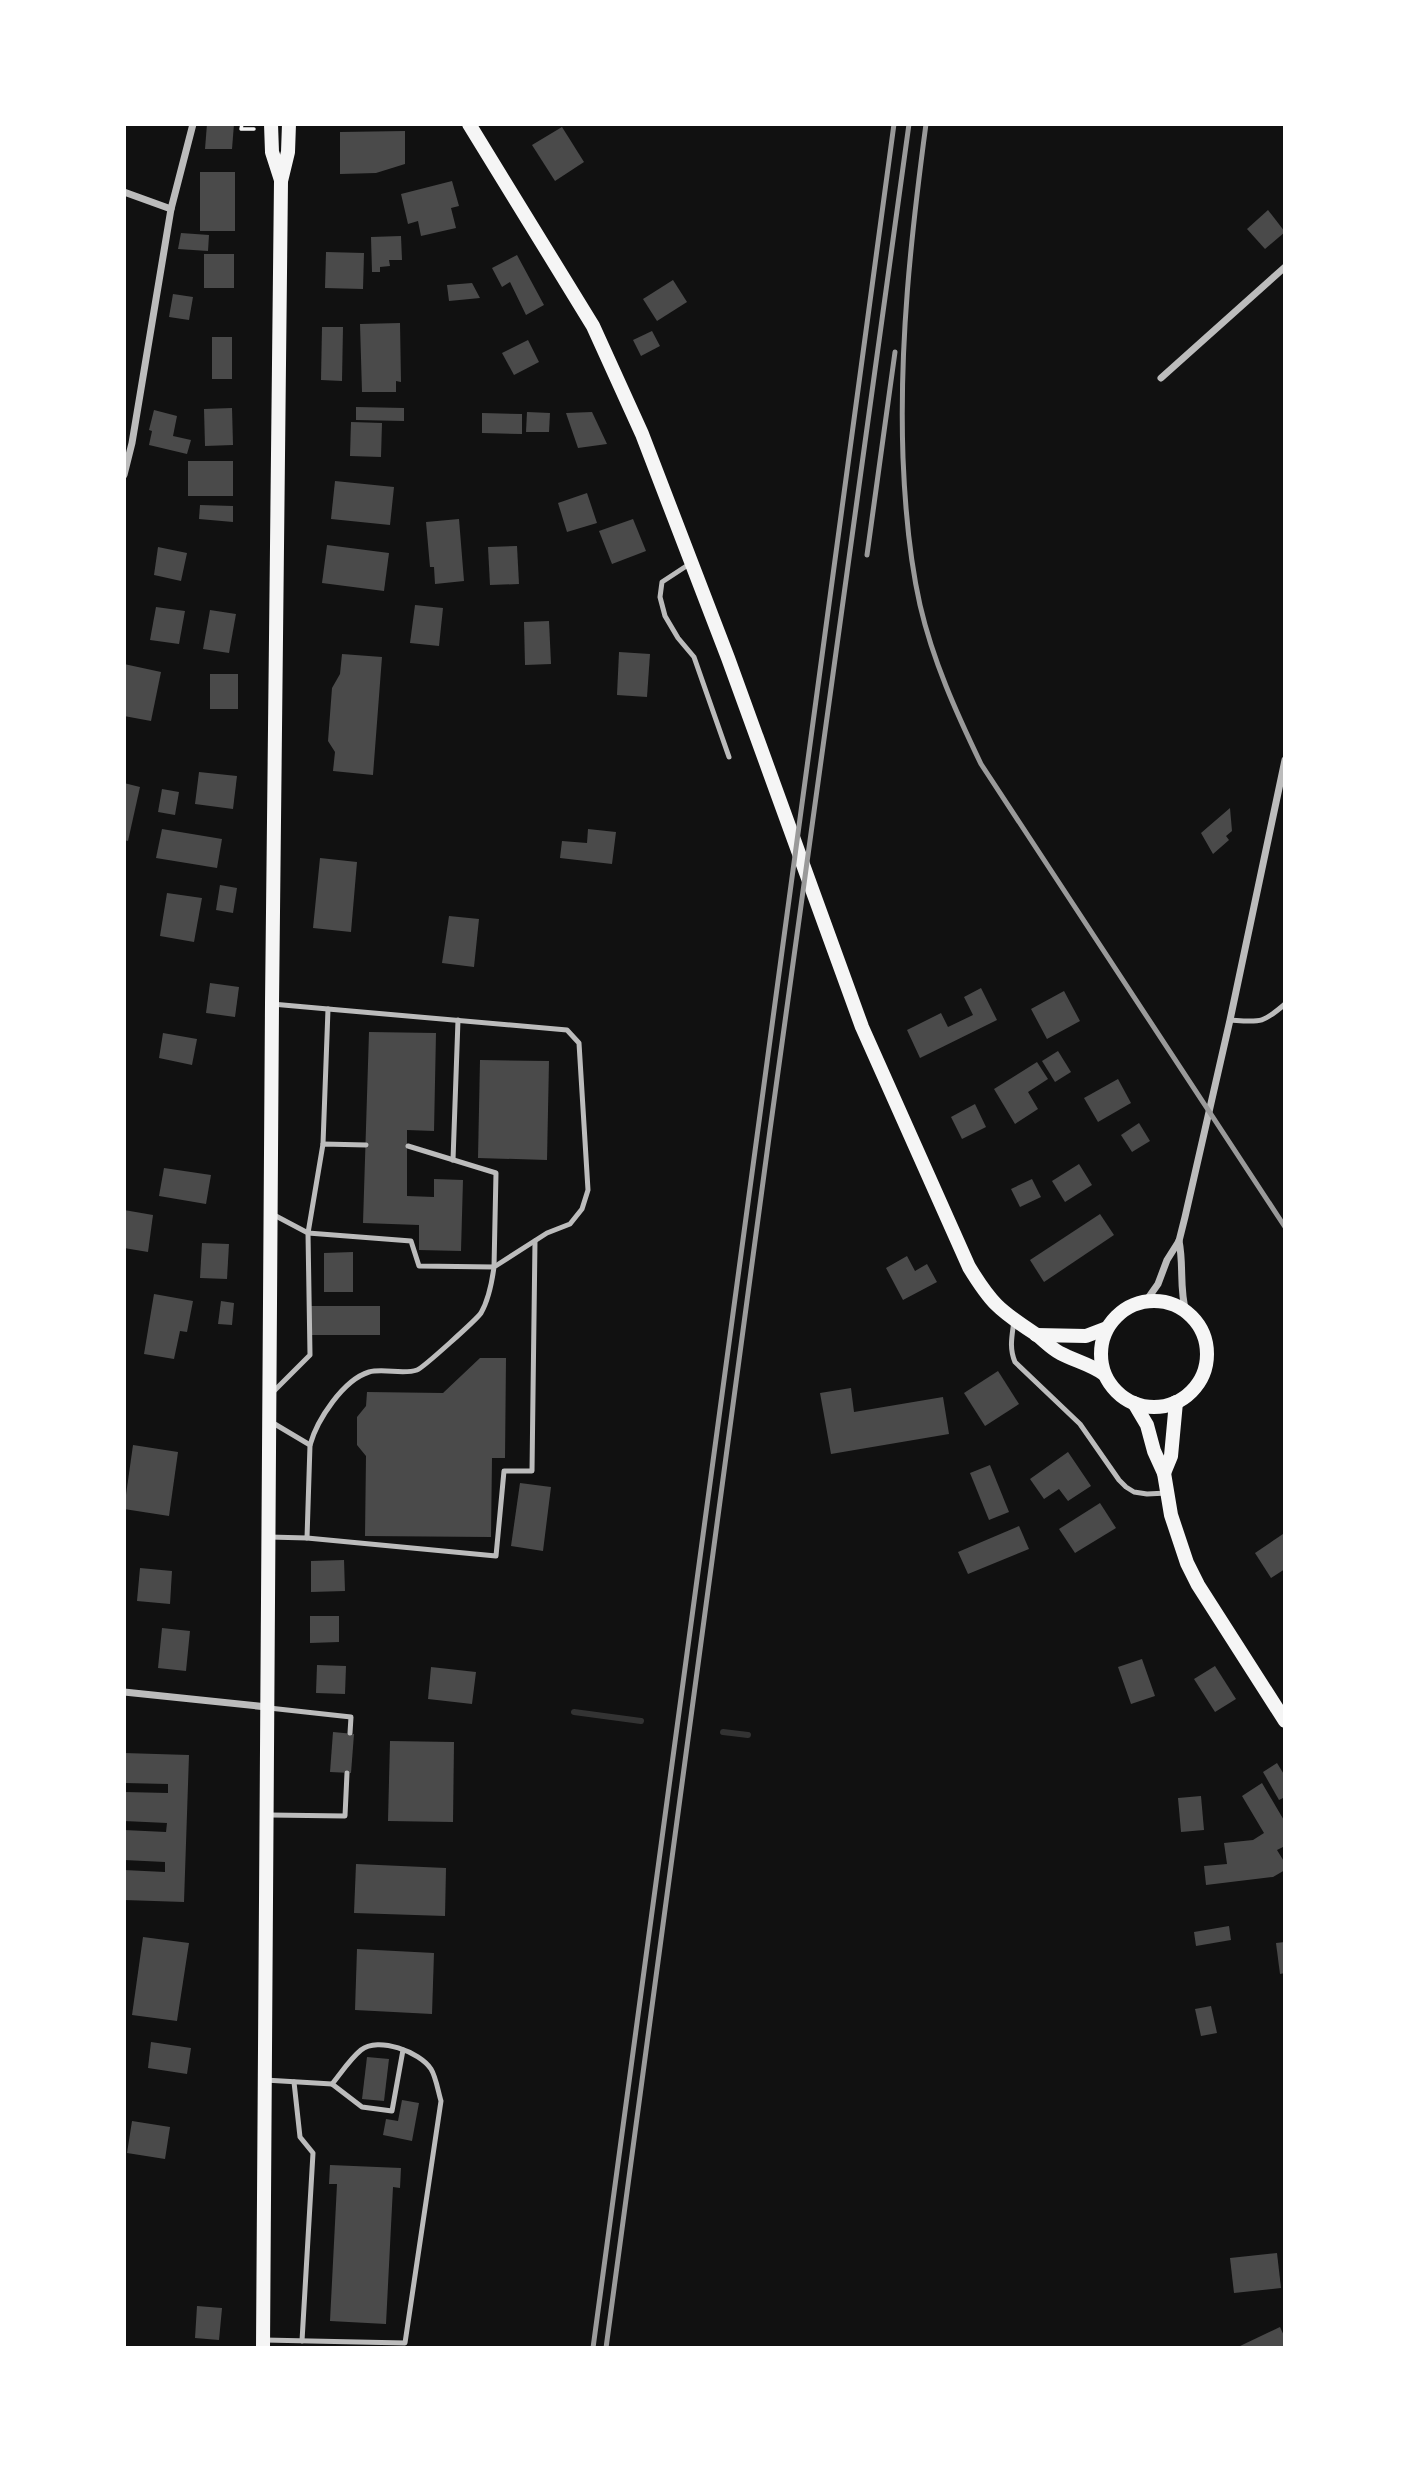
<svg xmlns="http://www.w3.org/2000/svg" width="1409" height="2472" font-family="Inter,sans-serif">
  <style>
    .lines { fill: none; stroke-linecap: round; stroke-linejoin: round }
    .stream { stroke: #333; stroke-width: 6 }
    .building { fill: #4a4a4a }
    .path { stroke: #f5f5f5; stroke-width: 3.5 }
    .service { stroke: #bcbcbc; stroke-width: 5 }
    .minor { stroke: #bcbcbc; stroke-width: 7 }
    .secondary { stroke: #f5f5f5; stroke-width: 14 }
    .rail { stroke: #9a9a9a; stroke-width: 5 }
  </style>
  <rect width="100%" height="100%" fill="#111"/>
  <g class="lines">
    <g class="stream">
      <polyline points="574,1712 641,1721"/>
      <polyline points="723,1732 748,1735"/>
    </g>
  </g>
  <g class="building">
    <polygon points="207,124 234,124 232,149 205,149"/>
    <polygon points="562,127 584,162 555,181 532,145"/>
    <polygon points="405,131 405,164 376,173 340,174 340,132"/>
    <rect x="200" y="172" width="35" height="59"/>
    <polygon points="452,181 459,206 451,208 456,228 421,236 418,221 408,224 401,194"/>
    <polygon points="1268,210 1285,232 1265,249 1247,229"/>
    <polygon points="181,233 209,235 208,251 178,249"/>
    <polygon points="401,236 402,260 389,260 390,266 380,267 380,272 372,272 371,237"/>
    <polygon points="326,252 364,253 363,289 325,288"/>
    <rect x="204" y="254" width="30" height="34"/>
    <polygon points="517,255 544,305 526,315 510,282 502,287 492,268"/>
    <polygon points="673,280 687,302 657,321 643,299"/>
    <polygon points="472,283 480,298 449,301 447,285"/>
    <polygon points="173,294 193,297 189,320 169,317"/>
    <polygon points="400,323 401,382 396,381 396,392 362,392 360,324"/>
    <polygon points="322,327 343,327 342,381 321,380"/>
    <polygon points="652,331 660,346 641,356 633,340"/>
    <rect x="212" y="337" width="20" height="42"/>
    <polygon points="528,340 539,362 514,375 502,353"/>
    <polygon points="356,407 404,408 404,421 356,420"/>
    <polygon points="232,408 233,445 205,446 204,409"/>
    <polygon points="154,410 177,416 173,436 191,440 187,454 149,445 152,431 149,430"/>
    <polygon points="527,412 550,413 549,432 526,432"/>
    <polygon points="592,412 607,444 578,448 566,413"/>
    <polygon points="482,413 522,414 522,434 482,433"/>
    <polygon points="351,422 382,423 381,457 350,456"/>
    <rect x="188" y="461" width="45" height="35"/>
    <polygon points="335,481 394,487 390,525 331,519"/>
    <polygon points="587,493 597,523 567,532 558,503"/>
    <polygon points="200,505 233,506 233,522 199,519"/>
    <polygon points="459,519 464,581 435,584 434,567 430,567 426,522"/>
    <polygon points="633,519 646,551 612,564 599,531"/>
    <polygon points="327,545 389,553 384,591 322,583"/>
    <polygon points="517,546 519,584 490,585 488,547"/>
    <polygon points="158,547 187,553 181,581 154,575"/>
    <polygon points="415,605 443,608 439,646 410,643"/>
    <polygon points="156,607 185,611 179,644 150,640"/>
    <polygon points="210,610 236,614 229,653 203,649"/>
    <polygon points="549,621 551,664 525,665 524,622"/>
    <polygon points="619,652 650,654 647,697 617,695"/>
    <polygon points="342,654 382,657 373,775 333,771 335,752 328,741 332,688 340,674"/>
    <polygon points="124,664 161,672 151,721 124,716"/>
    <rect x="210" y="674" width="28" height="35"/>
    <polygon points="199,772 237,776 233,809 195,804"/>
    <polygon points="124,783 140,787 128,841 124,840"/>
    <polygon points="162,789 179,792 175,815 158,812"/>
    <polygon points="1230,808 1232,831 1226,836 1229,840 1213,854 1201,833"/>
    <polygon points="162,829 222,839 217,868 156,858"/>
    <polygon points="588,829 616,832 612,864 560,858 562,841 587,843"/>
    <polygon points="320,858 357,862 351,932 313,928"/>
    <polygon points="220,885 237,888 233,913 216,910"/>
    <polygon points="167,893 202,898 194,942 160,936"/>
    <polygon points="449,916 479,919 474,967 442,963"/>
    <polygon points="210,983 239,987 235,1017 206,1013"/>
    <polygon points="981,988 997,1020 920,1058 907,1030 941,1013 948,1027 973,1015 964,997"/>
    <polygon points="1064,991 1080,1021 1047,1039 1031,1009"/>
    <polygon points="369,1032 436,1033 434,1131 407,1130 407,1196 434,1197 434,1179 463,1180 461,1251 419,1250 419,1225 363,1223"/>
    <polygon points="163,1033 197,1039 192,1065 159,1058"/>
    <polygon points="1058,1051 1071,1072 1055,1082 1042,1061"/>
    <polygon points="480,1060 549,1061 547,1160 478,1158"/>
    <polygon points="1037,1062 1048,1079 1028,1092 1038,1109 1015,1124 994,1089"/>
    <polygon points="1118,1079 1131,1103 1098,1122 1084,1098"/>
    <polygon points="975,1104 986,1127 962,1139 951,1117"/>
    <polygon points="1139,1123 1150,1141 1132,1152 1121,1135"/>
    <polygon points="1079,1164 1092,1185 1065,1202 1052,1181"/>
    <polygon points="164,1168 211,1175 206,1204 159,1196"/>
    <polygon points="1032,1179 1041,1197 1020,1207 1011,1189"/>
    <polygon points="124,1210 153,1215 148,1252 124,1248"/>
    <polygon points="1100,1214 1114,1235 1044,1282 1030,1260"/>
    <polygon points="202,1243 229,1244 227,1279 200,1278"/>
    <polygon points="353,1252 353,1292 324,1292 324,1253"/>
    <polygon points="907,1256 915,1271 927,1264 937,1282 903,1300 886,1268"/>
    <polygon points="154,1294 193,1301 187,1332 180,1331 174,1359 144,1354"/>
    <polygon points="221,1301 234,1303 232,1325 218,1324"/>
    <rect x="311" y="1306" width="69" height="29"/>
    <polygon points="480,1358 506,1358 505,1458 492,1458 491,1537 365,1536 366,1456 357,1445 357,1417 366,1406 367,1392 443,1393"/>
    <polygon points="998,1371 1019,1404 985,1426 964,1393"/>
    <polygon points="851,1388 854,1412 943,1397 949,1434 831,1454 820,1393"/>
    <polygon points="133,1445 178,1452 169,1516 124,1509"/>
    <polygon points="1068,1452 1091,1486 1068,1501 1059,1489 1044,1499 1030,1479"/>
    <polygon points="990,1465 1009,1512 989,1520 970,1473"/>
    <polygon points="520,1483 551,1487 543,1551 511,1546"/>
    <polygon points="1100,1503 1116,1528 1075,1553 1059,1529"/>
    <polygon points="1019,1526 1029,1549 968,1574 958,1552"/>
    <polygon points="1283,1534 1285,1569 1271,1578 1255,1553"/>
    <polygon points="344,1560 345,1591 311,1592 311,1561"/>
    <polygon points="140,1568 172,1571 170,1604 137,1601"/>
    <polygon points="310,1616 339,1616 339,1642 310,1643"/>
    <polygon points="162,1628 190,1631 186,1671 158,1668"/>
    <polygon points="1142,1659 1155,1696 1131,1704 1118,1667"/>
    <polygon points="317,1665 346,1666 345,1694 316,1693"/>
    <polygon points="1215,1666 1236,1699 1215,1712 1194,1679"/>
    <polygon points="431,1667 476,1672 472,1704 428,1699"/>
    <polygon points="333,1732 354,1734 351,1773 330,1772"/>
    <polygon points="390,1741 454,1742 453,1822 388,1821"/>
    <polygon points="124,1753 189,1755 184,1902 124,1900 124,1870 165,1872 165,1862 124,1860 124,1830 166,1832 167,1823 124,1821 124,1792 168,1793 168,1784 124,1783"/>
    <polygon points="1277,1763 1285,1776 1285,1797 1279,1800 1263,1772"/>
    <polygon points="1262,1783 1285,1822 1285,1846 1277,1850 1285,1863 1285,1870 1273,1877 1206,1885 1204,1866 1227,1864 1224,1843 1253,1840 1264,1833 1242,1796"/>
    <polygon points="1201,1796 1204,1830 1181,1832 1178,1798"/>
    <polygon points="356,1864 446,1868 445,1916 354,1913"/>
    <polygon points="1229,1926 1231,1940 1196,1946 1194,1932"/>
    <polygon points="143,1937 189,1943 177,2021 132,2015"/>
    <polygon points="1285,1942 1285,1973 1280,1974 1276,1943"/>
    <polygon points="357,1949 434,1953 432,2014 355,2010"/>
    <polygon points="1211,2006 1217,2033 1201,2036 1195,2009"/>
    <polygon points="151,2042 191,2048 187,2074 148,2068"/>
    <polygon points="367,2057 389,2059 384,2101 362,2099"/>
    <polygon points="402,2100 419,2103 412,2141 383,2135 386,2119 398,2121"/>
    <polygon points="132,2121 170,2127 165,2159 127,2153"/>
    <polygon points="330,2165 401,2168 400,2188 393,2187 386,2324 330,2321 337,2184 329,2184"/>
    <polygon points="1277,2253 1281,2288 1234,2293 1230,2258"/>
    <polygon points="197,2306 222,2308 219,2340 195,2338"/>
    <polygon points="1280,2327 1285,2338 1285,2348 1241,2348 1240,2346"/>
  </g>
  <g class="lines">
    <polyline class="path" points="242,124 241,129 254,129"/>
    <g class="service">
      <polyline points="691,563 662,582 660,597 665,616 678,638 694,657 729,757"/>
      <polyline points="272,1004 328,1009"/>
      <path d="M1230 1020C1260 1022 1262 1024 1285 1004"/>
      <polyline points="366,1145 323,1144 308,1233 411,1241 419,1266 494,1267 496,1173 408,1146"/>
      <polyline points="453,1160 458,1020"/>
      <path d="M1014 1321C1012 1336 1009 1348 1015 1362L1080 1424 1119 1480 1126 1487 1134 1492 1147 1494 1167 1493"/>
      <polyline points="272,1393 310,1355 308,1233 274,1215"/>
      <path d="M310 1445C317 1420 343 1380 369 1372 384 1368 403 1375 417 1370 423 1368 477 1319 481 1313 489 1299 492 1282 494 1267L547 1233 570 1224 582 1209 588 1190 579 1043 567 1030 328 1009 323 1144"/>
      <polyline points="269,1537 307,1538 310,1445 273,1423"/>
      <polyline points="307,1538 496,1556 504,1471 532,1471 535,1241"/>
      <polyline points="269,1708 351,1717 350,1733"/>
      <polyline points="270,1815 345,1816 347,1773"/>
      <polyline points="265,2080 332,2084 362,2107 392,2111 403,2050"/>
      <polyline points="294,2082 300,2137 313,2153 302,2341"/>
      <path d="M264 2340 405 2343 441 2101C438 2091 436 2077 431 2069 420 2052 378 2036 361 2050 350 2059 341 2073 332 2084"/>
    </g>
    <g class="minor">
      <polyline points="124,192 171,209"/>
      <polyline points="1161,378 1285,267"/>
      <polyline points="124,475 132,443 171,209 193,124"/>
      <path d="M1179 1241C1184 1265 1179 1289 1186 1312"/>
      <polyline points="1146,1301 1158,1284 1167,1260 1179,1241 1185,1217 1230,1020 1285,760"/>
      <polyline points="124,1692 267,1707"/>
    </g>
    <g class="secondary">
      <polyline points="271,124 272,152 281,180"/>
      <path d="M469 124 593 326 642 434 728 658 862 1027 969 1267C991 1303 999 1310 1034 1333 1043 1339 1050 1348 1060 1353 1075 1361 1090 1364 1104 1374"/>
      <circle cx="1154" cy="1354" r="53"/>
      <polyline points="1036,1335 1086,1336 1107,1328"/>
      <polyline points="1134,1403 1147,1425 1154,1451 1164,1473 1171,1515 1187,1563 1198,1585 1285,1721"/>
      <polyline points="1164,1473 1171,1456 1176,1402"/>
      <polyline points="263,2348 272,1004 281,181 288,152 289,124"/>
    </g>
    <g class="rail">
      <path d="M926 124C911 236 899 345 903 458 905 508 909 556 920 605 933 661 956 712 981 764L1285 1227"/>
      <polyline points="867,555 895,352"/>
      <polyline points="593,2348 894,124"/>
      <polyline points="606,2348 770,1130 909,124"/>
    </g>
  </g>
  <rect width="1409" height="2472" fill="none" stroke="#ffffff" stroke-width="252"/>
</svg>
